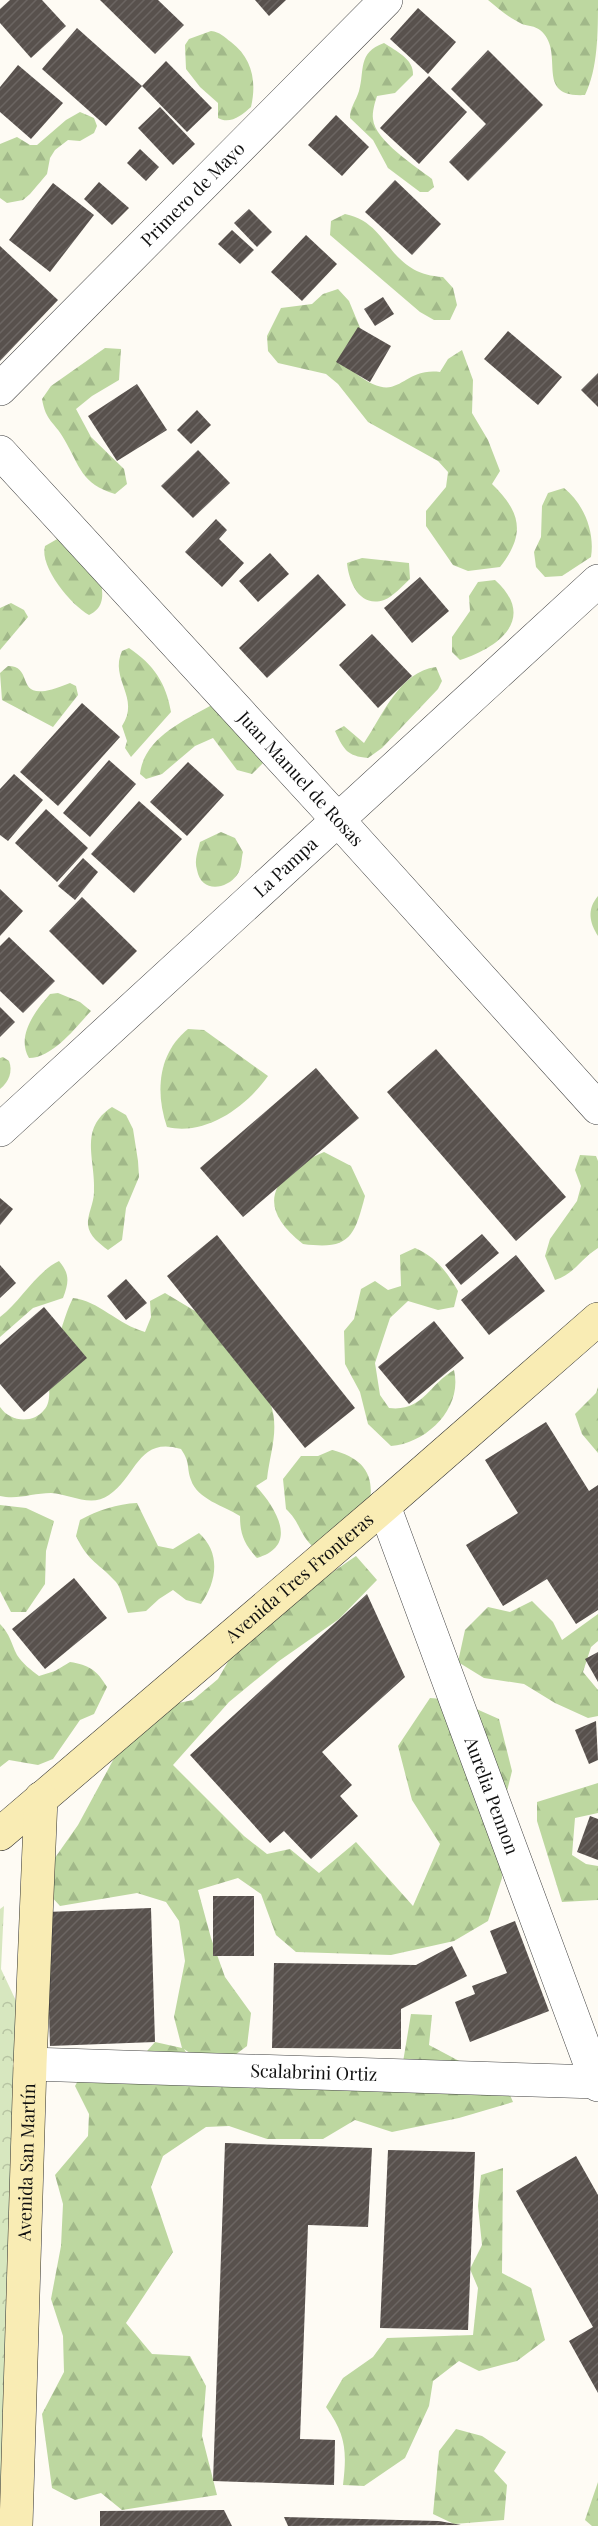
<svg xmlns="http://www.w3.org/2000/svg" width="598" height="2526" font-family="'Playfair Display',serif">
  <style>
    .forest { fill: url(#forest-firs) }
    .park { fill: url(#park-crowns) }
    .building { fill: url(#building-hatch) }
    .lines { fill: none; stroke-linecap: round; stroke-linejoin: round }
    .street-casing { stroke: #434343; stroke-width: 34 }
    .secondary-casing { stroke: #323232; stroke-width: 34 }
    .street { stroke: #fff; stroke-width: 33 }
    .secondary { stroke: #f9ecb4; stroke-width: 33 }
    .labels { text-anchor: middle; stroke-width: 6; stroke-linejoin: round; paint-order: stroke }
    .street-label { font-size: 18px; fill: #101010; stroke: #fff }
  </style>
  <defs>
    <pattern id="forest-firs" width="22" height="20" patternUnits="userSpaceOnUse" patternTransform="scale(1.5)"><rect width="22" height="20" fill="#bdd7a0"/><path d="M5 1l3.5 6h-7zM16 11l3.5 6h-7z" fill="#a1b889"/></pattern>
    <pattern id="park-crowns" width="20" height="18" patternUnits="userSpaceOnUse" patternTransform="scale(1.5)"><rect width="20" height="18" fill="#d7e7bf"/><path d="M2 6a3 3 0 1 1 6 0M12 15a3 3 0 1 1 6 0" fill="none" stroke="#b8c5a3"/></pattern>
    <pattern id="building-hatch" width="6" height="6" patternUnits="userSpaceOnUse" patternTransform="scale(1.5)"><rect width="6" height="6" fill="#58514d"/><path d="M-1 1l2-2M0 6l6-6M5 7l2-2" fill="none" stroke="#6b6562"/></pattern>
  </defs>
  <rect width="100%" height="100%" fill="#fefbf4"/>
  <g class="forest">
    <path d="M488 0H598C598 32 598 69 585 95 532 98 567 52 540 30 535 26 528 26 522 24 509 18 499 9 488 0Z"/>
    <path d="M211 31C220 32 224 37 231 42 252 58 257 81 251 107 242 115 230 125 218 118V103L200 87 186 69 185 45 189 39Z"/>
    <path d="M384 43C396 51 414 59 413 75L395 93 377 96C375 102 372 112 373 119 375 141 417 167 432 179L434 187 428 192H420L388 168 373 140 350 118C350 107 356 101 359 91 365 70 357 53 384 43Z"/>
    <polygon points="80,112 94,118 97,126 94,133 80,141 68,140 55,150 50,158 47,174 30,194 23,200 7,203 0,198 0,144 17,137 30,145 37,145 66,120"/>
    <path d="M345 214C391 223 386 274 443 277L453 288 457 305 450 320H434L420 312 330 235 331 221Z"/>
    <path d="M338 289 349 301 361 330 354 372C401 409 398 367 440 372L448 359 462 350 473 380 472 413 488 440 500 471 492 484C521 512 526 534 500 567L468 571 453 565 426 526V511L446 487 448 472 438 461 368 422 338 384 326 374 278 363 268 351 267 336 281 308 312 304 323 294Z"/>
    <path d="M105 348 121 349 119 380 92 396 76 409 91 437 124 469 127 484 115 494C81 484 80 466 64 439 54 421 46 422 42 399L51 386Z"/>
    <path d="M564 488C584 504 595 532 591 557L562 576 545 577 536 567 534 552 541 537 542 506 548 493Z"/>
    <path d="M59 538 101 584C104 598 102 609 89 615 72 606 39 567 45 546Z"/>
    <path d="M362 558 409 563 410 579C403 585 393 597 384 600 360 608 349 583 347 563Z"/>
    <path d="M495 580C537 618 500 647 460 660L452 652V637L470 611 469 596 478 582Z"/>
    <polygon points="11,603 24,610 28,617 0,650 0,608"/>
    <path d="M129 648C154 665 166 683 171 712L131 757 125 748 127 741 122 726C141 698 109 679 122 651Z"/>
    <path d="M8 666C38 666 8 709 70 683L76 686 78 695 53 727 2 700 0 673Z"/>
    <path d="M436 667 442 681 438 689 382 748 368 758C347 756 344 750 335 731L344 726 364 743C383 715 399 672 436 667Z"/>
    <path d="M210 706H218L264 762 252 774 237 770 213 738 195 746 162 774 146 779 140 774C144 739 181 722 210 706Z"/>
    <path d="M221 832 235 838 243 852C241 859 242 869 237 875 226 890 201 893 197 870 194 859 198 852 200 842Z"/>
    <path d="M598 896V936C589 922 587 909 598 896Z"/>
    <path d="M58 993 80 1002 91 1011C76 1027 53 1058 29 1058 16 1036 35 1011 50 994Z"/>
    <path d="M188 1029 204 1030 268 1076C246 1107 206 1136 167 1127 155 1092 158 1053 188 1029Z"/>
    <path d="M3 1057 9 1061C13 1071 9 1082 0 1089V1058Z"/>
    <path d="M112 1107 126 1115 133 1129 138 1161 139 1177 126 1208 122 1240 108 1250C100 1244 89 1236 88 1225 87 1215 94 1203 94 1192 96 1159 78 1129 112 1107Z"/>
    <path d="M324 1152 351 1166 365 1196C354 1238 349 1250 303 1244 253 1205 273 1174 324 1152Z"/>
    <path d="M580 1155 596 1156 598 1161V1248C579 1260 576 1273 555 1280L545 1256 550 1239 577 1201 581 1186 575 1170Z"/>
    <path d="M415 1248C436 1257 447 1272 458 1291L454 1307 438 1310 408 1301 390 1318 375 1363 380 1395 389 1408C423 1412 428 1385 454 1370 463 1408 427 1443 391 1446L368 1424 360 1392 345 1364 344 1331 354 1319 361 1289 375 1281 388 1290 401 1286 400 1255Z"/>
    <path d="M59 1261C70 1274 69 1282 63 1298L33 1308 0 1337V1317C21 1301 36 1272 59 1261Z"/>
    <path d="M165 1293 205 1317 270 1402C280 1429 270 1452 267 1479L256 1486C277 1509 299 1546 257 1558 244 1544 240 1534 240 1516 224 1506 197 1499 191 1480 186 1466 191 1464 181 1449 138 1436 137 1476 109 1495 91 1508 70 1494 51 1493 33 1493 18 1500 0 1496V1407C10 1422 33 1424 44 1410 53 1400 47 1385 50 1374 54 1354 64 1315 73 1298 99 1301 117 1324 145 1332L151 1317 150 1301Z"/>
    <polygon points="598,1387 598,1453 582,1434 575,1414 596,1393"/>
    <path d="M332 1450C363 1458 376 1474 369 1507L312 1546C299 1533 300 1522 286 1509L283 1479 301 1456H318Z"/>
    <path d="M137 1503 158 1546 173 1549 199 1533C221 1553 217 1581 201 1604L186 1600 173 1590 159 1599 146 1611 128 1613C124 1604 122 1589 116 1582 99 1563 89 1563 76 1536L80 1520C98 1510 117 1504 137 1503Z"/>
    <polygon points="0,1505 26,1508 54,1521 46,1551 45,1584 26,1612 11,1612 0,1591"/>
    <polygon points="356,1556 377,1580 339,1619 279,1661 229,1702 173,1765 244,1836 267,1854 290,1849 319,1873 356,1842 413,1906 440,1844 412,1800 398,1746 430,1698 456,1700 499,1719 512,1771 500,1819 502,1878 488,1921 454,1941 391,1955 296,1952 276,1935 261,1894 238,1878 198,1890 211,1938 225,1977 251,2013 247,2046 215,2070 184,2049 204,2079 403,2062 411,2014 432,2015 429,2045 463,2063 503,2079 513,2102 459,2118 392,2132 355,2120 323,2139 267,2139 229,2126 206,2127 163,2156 151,2187 173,2252 126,2323 152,2354 190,2356 206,2386 202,2436 217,2495 122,2510 101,2493 75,2500 52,2488 42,2414 64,2372 63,2336 51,2299 61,2246 63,2204 55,2175 88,2136 89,2114 75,2086 91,2057 133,2067 155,2042 182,2048 174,2017 185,1961 179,1921 166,1902 137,1893 60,1906 38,1882 78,1825 124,1740 145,1710 193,1700 218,1679 240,1641 272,1614"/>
    <polygon points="532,1601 553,1622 562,1640 598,1614 598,1641 591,1647 583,1672 598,1690 598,1716 588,1718 555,1703 524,1684 484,1678 458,1662 465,1630 488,1607 510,1612"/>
    <path d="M0 1624C10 1634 11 1643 17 1655 23 1664 31 1670 39 1676L55 1671 70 1662C89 1665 97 1670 107 1687L94 1714 80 1720 53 1759 38 1765 9 1760 0 1767Z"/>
    <polygon points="598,1783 598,1813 575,1818 572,1855 586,1864 598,1866 598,1900 562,1902 537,1821 537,1802"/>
    <path d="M503 2168 502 2273 531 2288 545 2340 517 2361 479 2371 459 2361 433 2381 429 2406 405 2458 364 2486 343 2485C347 2451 346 2435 326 2407L343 2378 373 2357 387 2338 473 2335 478 2288 470 2269 482 2245 478 2206 481 2175Z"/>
    <polygon points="456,2429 482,2436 506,2452 494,2471 507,2485 504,2520 454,2524 433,2514 439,2451"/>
    <polygon points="598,2482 598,2526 592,2526 585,2520"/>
  </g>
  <polygon class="park" points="4,1906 1,1969 18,2005 0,2526 0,1909"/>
  <g class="building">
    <polygon points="10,0 42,0 66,26 31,58 0,23 0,9"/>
    <polygon points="100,0 158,0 184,25 155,54"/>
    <polygon points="255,0 286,0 269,16"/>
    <polygon points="418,8 456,42 428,74 390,39"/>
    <polygon points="77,28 142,86 106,126 42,69"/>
    <polygon points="488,50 543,105 468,181 449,162 486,124 451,89"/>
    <polygon points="166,61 212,108 187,132 142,86"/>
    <polygon points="18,65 63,103 31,139 0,112 0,87"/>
    <polygon points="429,76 467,112 419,164 380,128"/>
    <polygon points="160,107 195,144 173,165 138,128"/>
    <polygon points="336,115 369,147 342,176 308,145"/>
    <polygon points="140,149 159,167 146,181 127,163"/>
    <polygon points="395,180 441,224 412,255 365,212"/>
    <polygon points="99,182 129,208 112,225 84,199"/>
    <polygon points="53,183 94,215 50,272 9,240"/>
    <polygon points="249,209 272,232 257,247 234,223"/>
    <polygon points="232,230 254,250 240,264 218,244"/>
    <polygon points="306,235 337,264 302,301 271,272"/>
    <polygon points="0,246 58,300 0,361"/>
    <polygon points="383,297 394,314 375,326 364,309"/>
    <polygon points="358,327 391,346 370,382 336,362"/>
    <polygon points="508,331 562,377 538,405 484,359"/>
    <polygon points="598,373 598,407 581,390"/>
    <polygon points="137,384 167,430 117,461 88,416"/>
    <polygon points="197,410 211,425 191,444 177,430"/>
    <polygon points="198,450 230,483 193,518 161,486"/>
    <polygon points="216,519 227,530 219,539 244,563 222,587 185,552"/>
    <polygon points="270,553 289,574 258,602 239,581"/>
    <polygon points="318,574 346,605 267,678 239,648"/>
    <polygon points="420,577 449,611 412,643 384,608"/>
    <polygon points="372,634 412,676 378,708 339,665"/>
    <polygon points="82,703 120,737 58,806 20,772"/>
    <polygon points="109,760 136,784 90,837 63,813"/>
    <polygon points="188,762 224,795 187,836 150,802"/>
    <polygon points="14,774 43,800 8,841 0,835 0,789"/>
    <polygon points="139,801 182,839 134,893 91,854"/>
    <polygon points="46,809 88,848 57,882 15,843"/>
    <polygon points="83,858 98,872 75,900 58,886"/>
    <polygon points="0,889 23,911 0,936"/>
    <polygon points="82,897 137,951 103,985 49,931"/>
    <polygon points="9,937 55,981 23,1013 0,991 0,946"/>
    <polygon points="0,1007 15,1022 0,1037"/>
    <polygon points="436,1049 566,1197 516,1241 387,1092"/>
    <polygon points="316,1068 359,1118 243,1217 200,1168"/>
    <polygon points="0,1198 13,1209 0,1225"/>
    <polygon points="482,1234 499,1253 461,1285 445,1265"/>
    <polygon points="217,1235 355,1408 305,1448 167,1276"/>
    <polygon points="516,1255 545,1291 489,1335 461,1300"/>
    <polygon points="0,1265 16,1283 0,1298"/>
    <polygon points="126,1279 147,1303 126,1320 107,1296"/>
    <polygon points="44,1307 87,1358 24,1412 0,1384 0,1345"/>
    <polygon points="434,1321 464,1358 409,1404 378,1367"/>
    <polygon points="546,1422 589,1491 598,1485 598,1610 576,1624 547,1579 503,1606 466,1545 518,1513 485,1460"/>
    <polygon points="74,1578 107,1618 45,1669 12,1629"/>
    <polygon points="367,1594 405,1677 322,1752 352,1785 340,1796 358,1816 311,1859 284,1831 270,1843 190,1755"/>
    <polygon points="598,1652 598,1682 585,1659"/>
    <polygon points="596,1721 598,1760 589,1764 575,1730"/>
    <polygon points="590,1816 598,1819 598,1860 577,1852"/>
    <rect x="213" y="1896" width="41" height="60"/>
    <polygon points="151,1908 155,2042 50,2046 46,1912"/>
    <polygon points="515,1921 549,2011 470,2042 455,2002 475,1994 472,1986 507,1973 490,1931"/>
    <polygon points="452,1946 467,1976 401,2009 401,2049 272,2048 274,1963 416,1965"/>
    <polygon points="225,2143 372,2148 368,2227 308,2225 300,2439 335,2440 334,2485 213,2481"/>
    <polygon points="388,2150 475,2152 468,2330 380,2328"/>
    <polygon points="576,2156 598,2195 598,2393 569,2341 593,2327 516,2191"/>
    <polygon points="224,2510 232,2526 100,2526 100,2511"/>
    <polygon points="284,2517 439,2521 461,2525 288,2526"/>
  </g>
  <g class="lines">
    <defs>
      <g id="street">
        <path id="s1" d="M0 389 386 0"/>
        <path id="s2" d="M0 452 338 820 598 1108"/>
        <path id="s3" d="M0 1130 598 581"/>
        <path id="s4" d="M384 1506 598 2085"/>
        <path id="s5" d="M30 2064 597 2082"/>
      </g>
      <g id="secondary">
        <path id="s6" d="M0 1834 384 1506 598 1319"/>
        <path id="s7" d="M16 2526 30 2064 41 1798"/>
      </g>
    </defs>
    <use href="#street" class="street-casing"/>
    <use href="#secondary" class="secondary-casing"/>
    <use href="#street" class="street"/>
    <use href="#secondary" class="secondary"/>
  </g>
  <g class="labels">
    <g class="street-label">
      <text dy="6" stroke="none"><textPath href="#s1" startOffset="274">Primero de Mayo</textPath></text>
      <text dy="6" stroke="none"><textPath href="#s2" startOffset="444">Juan Manuel de Rosas</textPath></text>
      <text dy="6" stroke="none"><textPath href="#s3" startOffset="388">La Pampa</textPath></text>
      <text dy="6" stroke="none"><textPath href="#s6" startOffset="394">Avenida Tres Fronteras</textPath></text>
      <text dy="6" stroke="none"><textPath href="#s4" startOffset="309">Aurelia Pennon</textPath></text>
      <text dy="6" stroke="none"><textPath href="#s5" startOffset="284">Scalabrini Ortiz</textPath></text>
      <text dy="6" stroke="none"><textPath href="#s7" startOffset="364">Avenida San Martín</textPath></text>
    </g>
  </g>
</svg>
